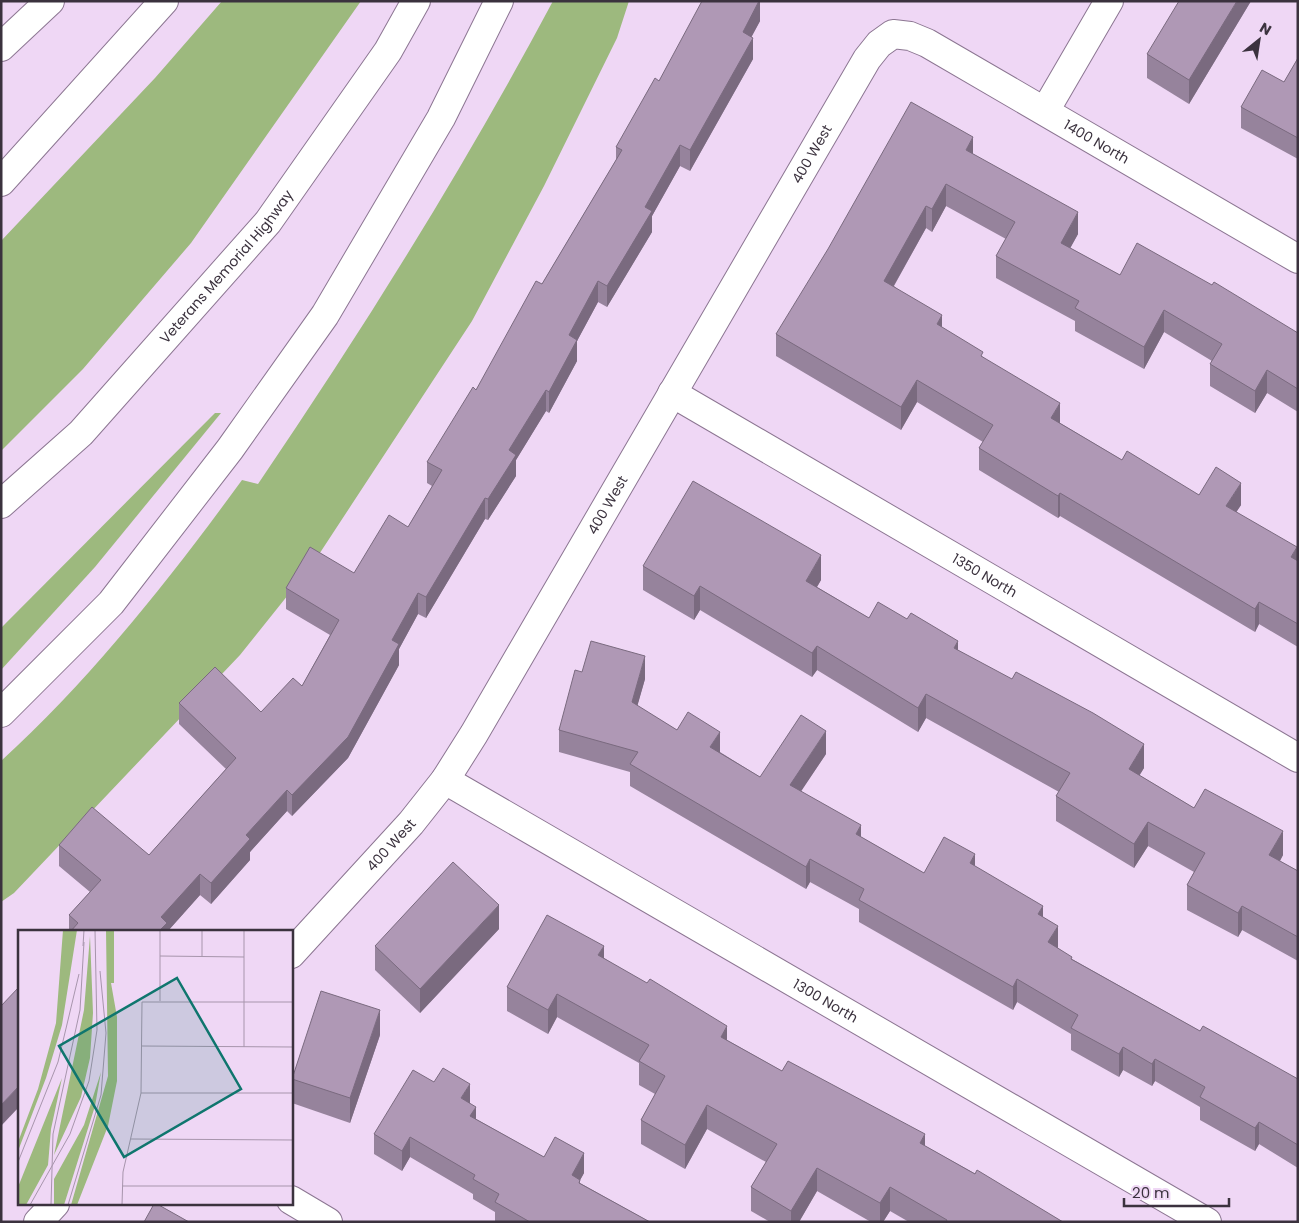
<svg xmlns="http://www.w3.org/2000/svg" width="1299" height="1223" font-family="Poppins,sans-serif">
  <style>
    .green { fill: #9db97e }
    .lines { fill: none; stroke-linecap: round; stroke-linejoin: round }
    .minor-casing { stroke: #8c7692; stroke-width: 30 }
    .highway-casing { stroke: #8c7692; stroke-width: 30 }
    .minor { stroke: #fff; stroke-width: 28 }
    .highway { stroke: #fff; stroke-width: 28 }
    .wall { fill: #96839c }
    .shaded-wall { fill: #7a6a7f }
    .building { fill: #af98b5; stroke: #7a6a7f }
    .labels { text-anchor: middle; stroke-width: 4; stroke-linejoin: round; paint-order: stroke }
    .street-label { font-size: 14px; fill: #3b323e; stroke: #efd7f5 }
    .inset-road { fill: none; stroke: #a795ac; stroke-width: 1 }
    .view { fill: #0f766e; fill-opacity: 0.15; stroke: #0f766e; stroke-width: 2.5 }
    .inset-edge { fill: none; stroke: #3b323e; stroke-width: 2.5 }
  </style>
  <rect width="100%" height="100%" fill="#efd7f5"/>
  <g class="green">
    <polygon points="222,1 361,1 191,243 83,369 1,451 1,241 155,78"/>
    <path d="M553 1H629L617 38 544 186 472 321 312 565 240 655 14 893 1 902V761C92 678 169 580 242 480L258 484C364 328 464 168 553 1Z"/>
    <polygon points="215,413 221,413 95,567 1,670 1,628"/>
  </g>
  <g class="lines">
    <defs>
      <g id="minor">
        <polyline points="1045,111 1109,1"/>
        <path id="s1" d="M672 393 1298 758"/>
        <path id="s2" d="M445 780 1207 1222"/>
        <path id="s3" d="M291 954 411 823 445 780 474 734 867 59 879 44 893 34 910 36 927 43 1298 259"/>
        <polyline points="291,1200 328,1222"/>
        <polyline points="38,1222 55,1204"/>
      </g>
      <g id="highway">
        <polyline points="1,47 50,1"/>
        <polyline points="1,182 164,1"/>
        <path id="s4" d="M1 504 81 433 268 222 388 51 416 1"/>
        <polyline points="1,713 111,603 230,449 325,315 441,118 499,1"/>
      </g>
    </defs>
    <use href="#minor" class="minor-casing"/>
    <use href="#highway" class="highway-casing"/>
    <use href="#minor" class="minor"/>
    <use href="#highway" class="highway"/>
  </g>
  <g class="wall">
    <polygon points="760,1 760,21 751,37 753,59 690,171 680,166 652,216 652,232 607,307 598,302 577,341 577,361 549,413 546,411 516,460 516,476 488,520 485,519 426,618 418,614 399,649 399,665 348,758 292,816 287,811 250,852 250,860 211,904 200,895 167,932 69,932 69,915 90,892 59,866 59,845 149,855 226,769 179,724 179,703 261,712 302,686 330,635 286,609 286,588 354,573 408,527 432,486 427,483 427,462 476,390 542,284 616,160 616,147 659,81"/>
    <polygon points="1251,1 1189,104 1147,78 1147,54"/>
    <polygon points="1298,58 1298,159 1241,128 1241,107 1284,82"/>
    <polygon points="973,154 1078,234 1070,248 1120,275 1298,333 1298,412 1267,393 1255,413 1210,386 1210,364 1212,361 1164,332 1144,369 1075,331 1075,321 996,278 996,256 1006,239 946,206 932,232 926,228 894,286 942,328 983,357 1060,423 1122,460 1199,495 1241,505 1236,512 1298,561 1298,647 1259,624 1255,632 1060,516 1058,518 979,470 979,448 983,442 917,402 901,430 776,356 776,334"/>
    <polygon points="643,566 821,580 817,587 869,618 958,650 1144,768 1139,775 1194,808 1283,855 1280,861 1298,871 1298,961 1242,930 1238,937 1187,910 1187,885 1194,872 1148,846 1134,868 1056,821 1056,796 1059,792 926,718 918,732 817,670 812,677 700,610 694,620 643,590"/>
    <polygon points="582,672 645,679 637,706 677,730 720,752 760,777 826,754 800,792 861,837 924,873 975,866 1043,917 1058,948 1072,959 1200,1031 1298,1079 1298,1168 1259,1144 1255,1151 1200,1120 1200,1107 1155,1081 1152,1086 1123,1070 1119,1077 1071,1050 1071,1034 1017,1002 1013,1010 859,922 859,909 810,882 806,889 630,786 630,772 559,752 559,730"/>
    <polygon points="499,929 420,1013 375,970 375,946"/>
    <polygon points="604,958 727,1040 782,1071 925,1146 1063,1222 909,1222 890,1211 883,1222 871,1222 817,1191 799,1222 770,1222 751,1211 751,1187 766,1162 707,1129 685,1169 641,1144 641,1120 655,1094 639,1085 639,1063 557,1017 548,1034 507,1011 507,987"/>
    <polygon points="380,1035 350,1123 292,1103 292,1079"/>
    <polygon points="470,1103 476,1119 544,1157 584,1173 580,1180 580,1183 650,1222 495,1222 495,1212 473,1199 473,1194 410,1157 402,1171 374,1154 374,1134"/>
  </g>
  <g class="shaded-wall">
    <polygon points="759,1 760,1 760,21 743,53 743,32"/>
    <polygon points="1237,1 1251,1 1189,104 1189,80"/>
    <polygon points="753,38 753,59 690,171 690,150"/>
    <polygon points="973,137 973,159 966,150"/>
    <polygon points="680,145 680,166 652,216 652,232 607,307 607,286 645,207"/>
    <polygon points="946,184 946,206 932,232 932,209"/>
    <polygon points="926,206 926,228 884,303 884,281"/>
    <polygon points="1078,212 1078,234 1061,265 1061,243"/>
    <polygon points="598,281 598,302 577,341 577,361 549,413 549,392 569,335"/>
    <polygon points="1164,310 1164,332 1144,369 1144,347"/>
    <polygon points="942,315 942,338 937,324"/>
    <polygon points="1267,370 1267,393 1255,413 1255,391"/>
    <polygon points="917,380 917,402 901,430 901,407"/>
    <polygon points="546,390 546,411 516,460 516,476 488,520 488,499 509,450"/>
    <polygon points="1060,403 1060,425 1051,418"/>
    <polygon points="1241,483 1241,505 1226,528 1226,506"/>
    <polygon points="1060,493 1060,516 1058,518 1058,496"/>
    <polygon points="485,498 485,519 426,618 426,597"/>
    <polygon points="1297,547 1297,569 1291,557"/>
    <polygon points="821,555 821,580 806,605 806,581"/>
    <polygon points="700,586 700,610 694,620 694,596"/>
    <polygon points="418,593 418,614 399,649 399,665 348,758 292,816 292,795 392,640"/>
    <polygon points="1259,602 1259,624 1255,632 1255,609"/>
    <polygon points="958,641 958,666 954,648"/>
    <polygon points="817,646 817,670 812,677 812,653"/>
    <polygon points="645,656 645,679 632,725 632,702"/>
    <polygon points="926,694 926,718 918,732 918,708"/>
    <polygon points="826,731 826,754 790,808 790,785"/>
    <polygon points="720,732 720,754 710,747"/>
    <polygon points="1144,744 1144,768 1129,793 1129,769"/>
    <polygon points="287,790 287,811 250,852 250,860 211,904 211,883 246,835"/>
    <polygon points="1148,822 1148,846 1134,868 1134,844"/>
    <polygon points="861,825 861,848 856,834"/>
    <polygon points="1283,831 1283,855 1269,880 1269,855"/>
    <polygon points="975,854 975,876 970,863"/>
    <polygon points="810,859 810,882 806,889 806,867"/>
    <polygon points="200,874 200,895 167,932 158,932 161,917"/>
    <polygon points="499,905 499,929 420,1013 420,989"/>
    <polygon points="1043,906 1043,929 1038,914"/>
    <polygon points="1242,906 1242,930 1238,937 1238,913"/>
    <polygon points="1058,926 1058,949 1048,942"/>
    <polygon points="604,946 604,970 598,955"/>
    <polygon points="1017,979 1017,1002 1013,1010 1013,987"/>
    <polygon points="557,994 557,1017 548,1034 548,1010"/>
    <polygon points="380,1010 380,1035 350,1123 350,1098"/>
    <polygon points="727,1026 727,1050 721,1037"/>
    <polygon points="1123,1047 1123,1070 1119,1077 1119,1054"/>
    <polygon points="1155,1059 1155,1081 1152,1086 1152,1064"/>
    <polygon points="470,1084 470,1104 461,1098"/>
    <polygon points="19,1086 19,1107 1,1126 1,1105"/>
    <polygon points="707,1105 707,1129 685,1169 685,1145"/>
    <polygon points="476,1107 476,1127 470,1116"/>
    <polygon points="1259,1122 1259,1144 1255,1151 1255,1128"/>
    <polygon points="925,1134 925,1158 920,1143"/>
    <polygon points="410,1137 410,1157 402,1171 402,1151"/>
    <polygon points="584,1153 584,1173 572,1195 572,1175"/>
    <polygon points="817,1168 817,1191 799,1222 791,1222 791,1211"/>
    <polygon points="890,1187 890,1211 883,1222 880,1222 880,1203"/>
  </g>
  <g class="building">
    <polygon points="702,1 759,1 743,32 753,38 690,150 680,145 645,207 652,211 607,286 598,281 569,335 577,340 549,392 546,390 509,450 516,455 488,499 485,498 426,597 418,593 392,640 399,644 348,737 292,795 287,790 246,835 250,839 211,883 200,874 161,917 167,923 158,932 70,932 78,923 69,915 101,880 59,845 92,807 149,855 236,758 179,703 215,667 261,712 293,678 302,686 339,620 286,588 310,547 354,573 389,515 408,527 442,470 427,462 473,387 476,390 536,281 542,284 622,150 616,147 655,78 659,81"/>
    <polygon points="1179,1 1237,1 1189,80 1147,54"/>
    <polygon points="1298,58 1298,138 1241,107 1262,70 1284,82"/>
    <polygon points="911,102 973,137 966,150 1078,212 1061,243 1120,275 1137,243 1212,285 1214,282 1298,333 1298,389 1267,370 1255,391 1210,364 1222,344 1164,310 1144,347 1075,308 1079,301 996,256 1015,222 946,184 932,209 926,206 884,281 942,315 937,324 983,352 981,356 1060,403 1051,418 1122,460 1127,451 1199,495 1216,467 1241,483 1226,506 1297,547 1291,557 1298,561 1298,624 1259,602 1255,609 1060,493 1058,496 979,448 993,425 917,380 901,407 776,334 828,249"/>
    <polygon points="693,481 821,555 806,581 869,618 878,602 907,619 911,613 958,641 954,648 1012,679 1016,672 1093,713 1144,744 1129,769 1194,808 1205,789 1283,831 1269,855 1298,871 1298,937 1242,906 1238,913 1187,885 1205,853 1148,822 1134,844 1056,796 1070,773 926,694 918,708 817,646 812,653 700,586 694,596 643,566"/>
    <polygon points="591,641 645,656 632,702 677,730 688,712 720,732 710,747 760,777 801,715 826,731 790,785 861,825 856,834 924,873 944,837 975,854 970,863 1043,906 1038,914 1058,926 1048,942 1072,957 1071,959 1200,1031 1203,1026 1298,1079 1298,1145 1259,1122 1255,1128 1200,1097 1205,1087 1155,1059 1152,1064 1123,1047 1119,1054 1071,1028 1078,1015 1017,979 1013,987 859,900 864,889 810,859 806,867 630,764 638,752 559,730 575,670 582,672"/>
    <polygon points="453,862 499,905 420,989 375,946"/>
    <polygon points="547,915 604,946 598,955 647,983 650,979 727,1026 721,1037 782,1071 788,1061 925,1134 920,1143 975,1174 977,1170 1063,1222 946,1222 947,1220 890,1187 880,1203 817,1168 791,1211 751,1187 777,1144 707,1105 685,1145 641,1120 665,1076 639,1061 649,1045 557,994 548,1010 507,987"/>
    <polygon points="19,987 19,1086 1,1105 1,1006"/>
    <polygon points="321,991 380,1010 350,1098 292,1079"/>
    <polygon points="443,1068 470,1084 461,1098 476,1107 470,1116 544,1157 555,1137 584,1153 572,1175 580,1180 579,1183 650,1222 530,1222 495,1202 499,1194 473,1179 475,1175 410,1137 402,1151 374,1134 413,1070 434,1082"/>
    <polygon points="154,1204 157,1204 189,1222 144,1222"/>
  </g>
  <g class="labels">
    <g class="street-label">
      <text dy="5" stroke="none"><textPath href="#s3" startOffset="1336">1400 North</textPath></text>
      <text dy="5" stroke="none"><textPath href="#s3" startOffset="958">400 West</textPath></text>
      <text dy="5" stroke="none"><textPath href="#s4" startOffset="328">Veterans Memorial Highway</textPath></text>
      <text dy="5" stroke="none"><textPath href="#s3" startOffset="552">400 West</textPath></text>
      <text dy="5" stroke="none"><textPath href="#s1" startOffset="362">1350 North</textPath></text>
      <text dy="5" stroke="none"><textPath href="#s3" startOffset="148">400 West</textPath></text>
      <text dy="5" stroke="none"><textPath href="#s2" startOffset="440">1300 North</textPath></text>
    </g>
  </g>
  <g transform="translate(18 930)">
    <rect width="275" height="275" fill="#efd7f5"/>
    <path d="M45 0H59L44 95 28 148 0 221V212L20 159 38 93ZM88 0H96V53H93L99 87V151L90 196 59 275H53L90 146ZM72 6 75 83 72 128 63 167 36 225 66 80ZM83 142 77 176 46 275H36V249L66 195ZM44 148 33 199 30 235 8 275H0V257Z" fill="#9db97e"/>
    <path class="inset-road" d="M142 0V71M65 16 66 0M142 26 226 27M184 26V0M123 116 275 117M226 117V0M275 117V275M123 163H275M113 209 275 210M0 232 40 132 61 44M104 256H275M12 275 52 204 71 151 79 100 77 0M33 275 35 204 62 80 66 12M50 275 83 165 88 103 82 41M104 275 105 242 123 163 124 72H275"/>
    <path class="view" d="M159 48 223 159 106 227 41 116Z"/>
    <rect width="275" height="275" class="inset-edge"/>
  </g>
  <rect width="1299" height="1223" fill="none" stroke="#3b323e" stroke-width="5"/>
  <g transform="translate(1259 40) rotate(30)" stroke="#efd7f5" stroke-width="4" paint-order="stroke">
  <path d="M0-4L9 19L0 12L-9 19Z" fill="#3b323e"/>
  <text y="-8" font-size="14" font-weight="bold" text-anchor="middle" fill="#3b323e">N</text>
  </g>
  <path d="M1124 1198v8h105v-8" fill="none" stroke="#3b323e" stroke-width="2.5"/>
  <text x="1132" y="1198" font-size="15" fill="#3b323e" stroke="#efd7f5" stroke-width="4" paint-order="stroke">20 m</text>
</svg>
